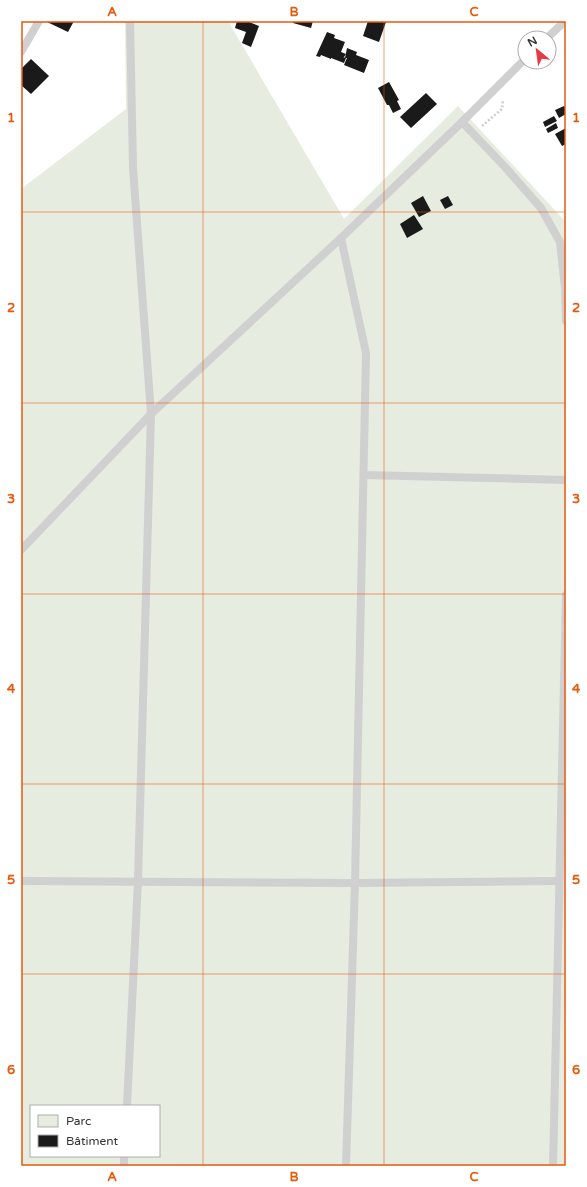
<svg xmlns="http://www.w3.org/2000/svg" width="587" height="1187" font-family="'Varela Round',sans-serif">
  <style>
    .green { fill: #e6ecdf; fill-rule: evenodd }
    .building { fill: #1a1a1a }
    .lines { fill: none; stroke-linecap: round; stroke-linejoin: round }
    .path { stroke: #cdcdcd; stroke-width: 2.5; stroke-dasharray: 2 2; stroke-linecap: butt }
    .lane { stroke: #d0d0d0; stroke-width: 8 }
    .grid { fill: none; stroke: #e8590c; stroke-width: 1; stroke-opacity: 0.55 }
    .neatline { fill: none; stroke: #e8590c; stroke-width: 1.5 }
    .grid-label { font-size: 13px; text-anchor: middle; font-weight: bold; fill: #e8590c }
  </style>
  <rect width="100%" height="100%" fill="#fff"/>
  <path class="green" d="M125 21H228L344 219 458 106 564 220H566V1166H21V189L126 109ZM31 1106H159V1156H31Z"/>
  <g class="building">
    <polygon points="45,21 74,21 68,32"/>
    <polygon points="237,21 249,21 249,22 259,26 251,47 242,43 246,32 235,28"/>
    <polygon points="293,21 313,21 311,28 293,23"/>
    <polygon points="368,21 382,21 386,22 379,42 363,36"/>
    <polygon points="327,32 335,35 334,38 345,42 341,52 346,54 344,57 343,57 346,58 344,63 331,58 331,59 321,55 320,57 316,56"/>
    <polygon points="347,48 357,52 356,55 369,60 364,73 344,65 346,60 354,62 346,60 347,58 345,58"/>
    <polygon points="31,59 49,76 31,94 21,85 21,69"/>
    <polygon points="389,82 399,100 397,101 401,109 393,113 389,105 387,105 378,88"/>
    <polygon points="426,93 437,104 411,128 400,117"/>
    <polygon points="564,106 566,109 566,114 559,118 555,110"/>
    <polygon points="554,116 557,121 545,127 543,122"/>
    <polygon points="556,123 558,128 548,133 546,129"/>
    <polygon points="566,128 566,144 562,146 555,134"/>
    <polygon points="423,196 431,211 419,217 411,203"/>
    <polygon points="448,196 453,205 445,209 440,200"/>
    <polygon points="414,215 423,229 407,238 400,224"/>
  </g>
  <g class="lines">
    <polyline class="path" points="482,126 502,109 503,100"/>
    <g class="lane">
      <polyline points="547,38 565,21"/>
      <polyline points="21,52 39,21"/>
      <polyline points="462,122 505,167 541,208 560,242 565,288 566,321"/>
      <polyline points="341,238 366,353 355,883 346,1166"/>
      <polyline points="364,475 566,480"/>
      <polyline points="21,550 151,414 341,238 462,122 525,59"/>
      <polyline points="21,881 355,883 559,881"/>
      <polyline points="127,1106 138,881 151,414 133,168 130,21"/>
      <polyline points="124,1166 124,1156"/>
      <polyline points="553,1166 566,595"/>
    </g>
  </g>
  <path class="grid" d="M203 21V1166M384 21V1166M21 212H566M21 403H566M21 594H566M21 784H566M21 974H566"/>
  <rect width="587" height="1187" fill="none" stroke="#ffffff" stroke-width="44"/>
  <rect x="30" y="1105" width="130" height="52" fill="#ffffff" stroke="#adadad"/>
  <rect x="38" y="1115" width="20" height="12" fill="#e6ecdf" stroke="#adadad"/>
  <text x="66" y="1125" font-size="12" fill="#333333">Parc</text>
  <rect x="38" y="1135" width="20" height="12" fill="#1a1a1a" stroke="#adadad"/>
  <text x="66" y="1145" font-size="12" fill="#333333">Bâtiment</text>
  <g transform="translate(537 50) rotate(331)"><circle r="19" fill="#ffffff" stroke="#adadad"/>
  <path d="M0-3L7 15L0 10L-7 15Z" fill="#e63946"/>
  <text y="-6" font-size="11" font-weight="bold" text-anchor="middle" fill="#333333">N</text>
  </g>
  <rect x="22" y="22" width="543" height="1143" class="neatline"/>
  <g class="grid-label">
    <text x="112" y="16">A</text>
    <text x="294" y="16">B</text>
    <text x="474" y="16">C</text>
    <text x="11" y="122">1</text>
    <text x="576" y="122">1</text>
    <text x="11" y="312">2</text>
    <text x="576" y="312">2</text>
    <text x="11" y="503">3</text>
    <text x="576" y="503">3</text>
    <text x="11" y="693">4</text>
    <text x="576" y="693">4</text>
    <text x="11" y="884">5</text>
    <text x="576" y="884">5</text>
    <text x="11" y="1074">6</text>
    <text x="576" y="1074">6</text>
    <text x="112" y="1181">A</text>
    <text x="294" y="1181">B</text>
    <text x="474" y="1181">C</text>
  </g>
</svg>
